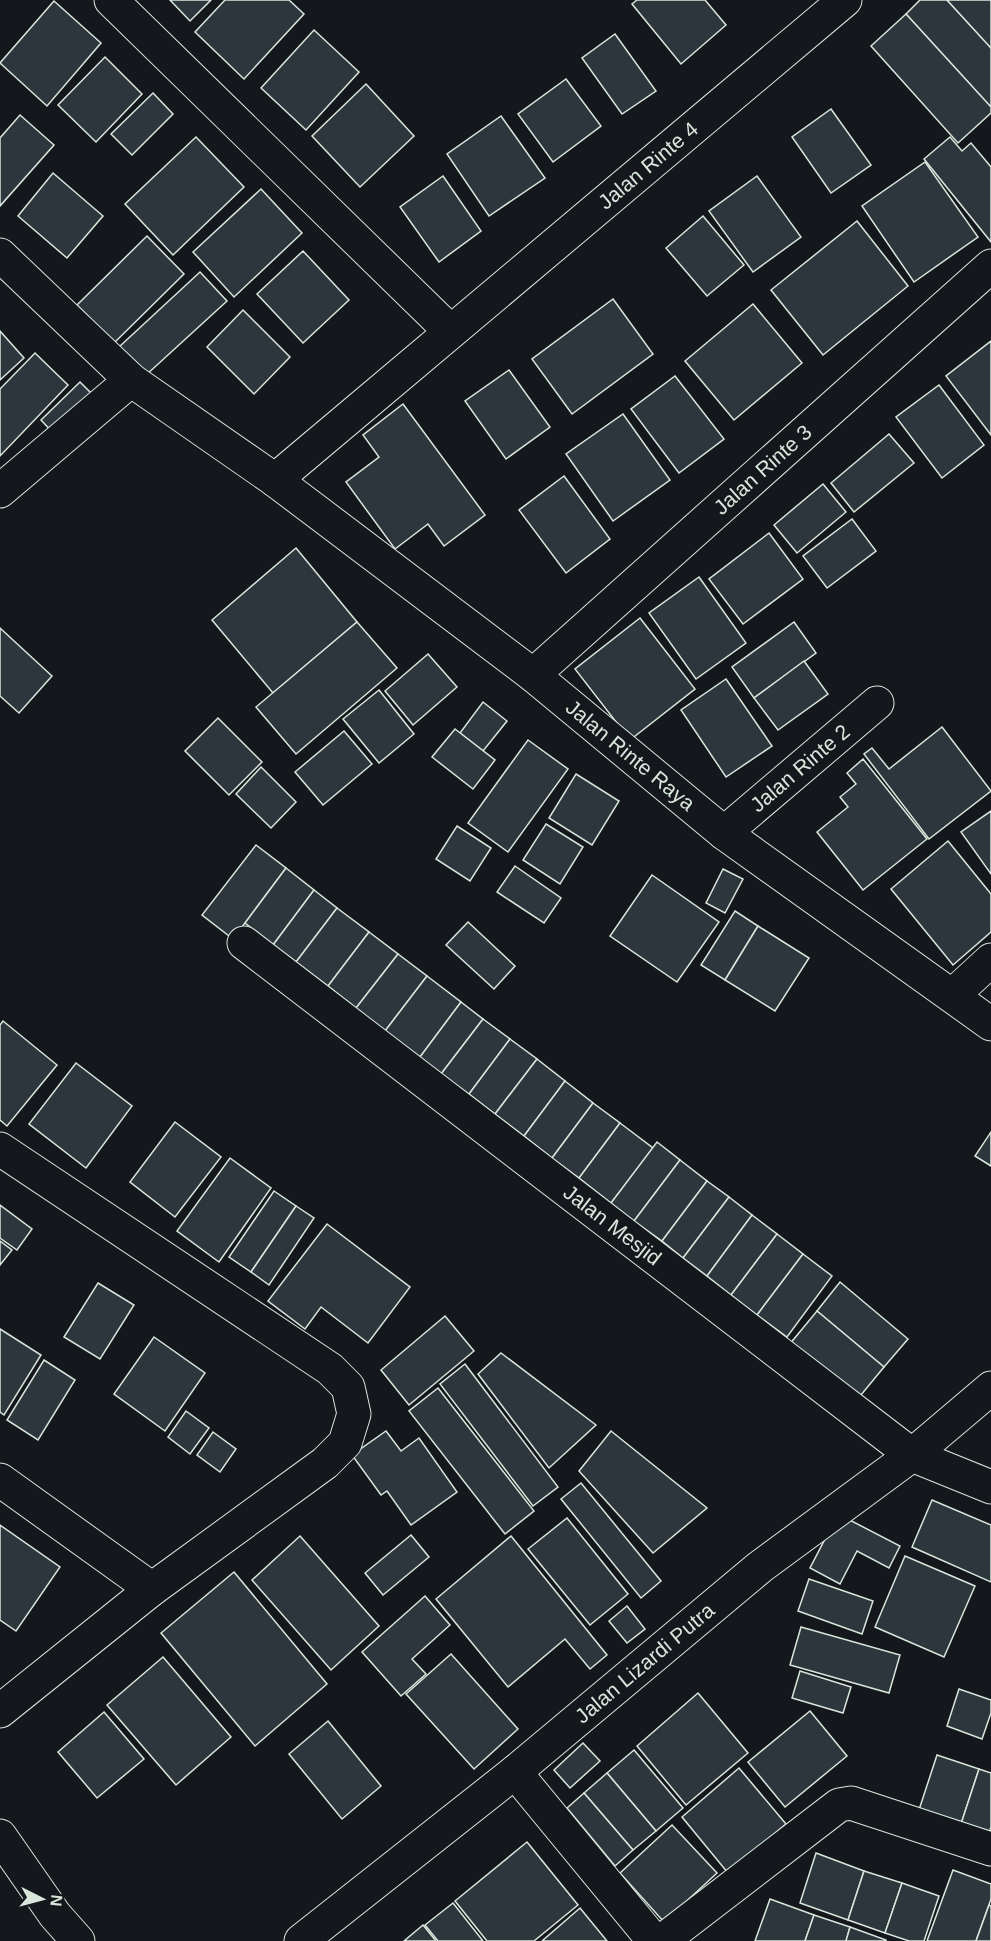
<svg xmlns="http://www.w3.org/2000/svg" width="991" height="1941" font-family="Arial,sans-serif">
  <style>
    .building { fill: #2c363c; stroke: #d8e6dc; stroke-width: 1.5 }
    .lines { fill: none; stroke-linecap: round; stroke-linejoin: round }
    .minor-casing { stroke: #d8e6dc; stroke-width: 35 }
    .minor { stroke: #14181c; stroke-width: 33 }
    .labels { text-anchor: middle; stroke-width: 4.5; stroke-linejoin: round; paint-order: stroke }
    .street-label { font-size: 21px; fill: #d8e6dc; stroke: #14181c }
  </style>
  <rect width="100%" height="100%" fill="#14181c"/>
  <g class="building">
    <polygon points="170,0 211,0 190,21"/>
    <polygon points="225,0 289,0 304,14 244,79 195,32"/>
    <polygon points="637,0 705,0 726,25 681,64 632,4"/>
    <polygon points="920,0 947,0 991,48 991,107 906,14"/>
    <polygon points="947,0 991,0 991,48"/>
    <polygon points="54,1 101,43 47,106 0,63"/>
    <polygon points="906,14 991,107 991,113 958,143 871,46"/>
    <polygon points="314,30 359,72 306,130 261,88"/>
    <polygon points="615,34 656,91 622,114 582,58"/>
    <polygon points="105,57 142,94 96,142 58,105"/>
    <polygon points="566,79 601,126 553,162 518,114"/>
    <polygon points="366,84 414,136 360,187 312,136"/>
    <polygon points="153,93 173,114 132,155 111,134"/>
    <polygon points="831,109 871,165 831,193 792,137"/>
    <polygon points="20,115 54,145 0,206 0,138"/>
    <polygon points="501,116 545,178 489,216 447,154"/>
    <polygon points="196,137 244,187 173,255 125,204"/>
    <polygon points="950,137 962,151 971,143 991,167 991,242 924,159"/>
    <polygon points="925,162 978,237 914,282 862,206"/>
    <polygon points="53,173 103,216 67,258 18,216"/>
    <polygon points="443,176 481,231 439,262 400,207"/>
    <polygon points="757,176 801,237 753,272 709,211"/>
    <polygon points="261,189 302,233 234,297 193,252"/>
    <polygon points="703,216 744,265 707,296 666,248"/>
    <polygon points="857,221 908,286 823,355 771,290"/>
    <polygon points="147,236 184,274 114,343 77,305"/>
    <polygon points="303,251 349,300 303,343 257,294"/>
    <polygon points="200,272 227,301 145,376 119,347"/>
    <polygon points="613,299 653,354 572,414 532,359"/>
    <polygon points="753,304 802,363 734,420 685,361"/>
    <polygon points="243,310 290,357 254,394 207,347"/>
    <polygon points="0,331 24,358 0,380"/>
    <polygon points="991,341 991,435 946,376"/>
    <polygon points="35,353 68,385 0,456 0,389"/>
    <polygon points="509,370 550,427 506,459 465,401"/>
    <polygon points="675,376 724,439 679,473 631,409"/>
    <polygon points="80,382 94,396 55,435 41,420"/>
    <polygon points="939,385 984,445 942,478 896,417"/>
    <polygon points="403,404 485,515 444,546 428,524 395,549 346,482 379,457 363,435"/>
    <polygon points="623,414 670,480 613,521 566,454"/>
    <polygon points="889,434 914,463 854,512 831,483"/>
    <polygon points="564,476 610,539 566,573 519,510"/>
    <polygon points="823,484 846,512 797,553 774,525"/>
    <polygon points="852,519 876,551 827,588 803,556"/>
    <polygon points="769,533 803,579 743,624 709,579"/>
    <polygon points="296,548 357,622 273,693 212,620"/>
    <polygon points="699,577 746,643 696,679 649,613"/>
    <polygon points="640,618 695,689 630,740 575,669"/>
    <polygon points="357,622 397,668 296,754 256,707"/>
    <polygon points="794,622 816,653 754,698 732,667"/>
    <polygon points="0,628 52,676 19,713 0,696"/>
    <polygon points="428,654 457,687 413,725 385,691"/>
    <polygon points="804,661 828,694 778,730 754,698"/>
    <polygon points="726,679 772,746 726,777 681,710"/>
    <polygon points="379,690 414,734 379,763 343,719"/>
    <polygon points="483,702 507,721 483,751 460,733"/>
    <polygon points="218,718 262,762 229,795 185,751"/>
    <polygon points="942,727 991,791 929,839 864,754 872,748 889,769"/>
    <polygon points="455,729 495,760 473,789 432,757"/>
    <polygon points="344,731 372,764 323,805 295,772"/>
    <polygon points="528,740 568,769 508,852 468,823"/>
    <polygon points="863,759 927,839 863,890 817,832 848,807 840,797 856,784 847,773"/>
    <polygon points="261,767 296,802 271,828 236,794"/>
    <polygon points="576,774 619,801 592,845 549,818"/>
    <polygon points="991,811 991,874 961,832"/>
    <polygon points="546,824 583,847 560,884 523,860"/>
    <polygon points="457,826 491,848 470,881 436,859"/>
    <polygon points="948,841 991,894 991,932 953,965 891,889"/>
    <polygon points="256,845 286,868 233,939 202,915"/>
    <polygon points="515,866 561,898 544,923 497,892"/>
    <polygon points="286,868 314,890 273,945 245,923"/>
    <polygon points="723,869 743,879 725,913 706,903"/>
    <polygon points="652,875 719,922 677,982 610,936"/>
    <polygon points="314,890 337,908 296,962 273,945"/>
    <polygon points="337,908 369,932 328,986 296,962"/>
    <polygon points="735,911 758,926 725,980 701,965"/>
    <polygon points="468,922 515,966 494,989 446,945"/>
    <polygon points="758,926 809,958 775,1011 725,980"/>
    <polygon points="369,932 398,954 356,1008 328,986"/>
    <polygon points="398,954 427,976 385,1031 356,1008"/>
    <polygon points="427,976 461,1002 420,1057 385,1031"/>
    <polygon points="461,1002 483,1019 441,1074 420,1057"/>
    <polygon points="483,1019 510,1039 469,1094 441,1074"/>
    <polygon points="3,1021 57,1065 7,1126 0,1120 0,1025"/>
    <polygon points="510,1039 537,1059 495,1114 469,1094"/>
    <polygon points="537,1059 565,1081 524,1136 495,1114"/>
    <polygon points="76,1063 132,1106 86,1168 29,1124"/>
    <polygon points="565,1081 593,1103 552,1158 524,1136"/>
    <polygon points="593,1103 620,1123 579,1178 552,1158"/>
    <polygon points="175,1122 221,1157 175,1217 130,1182"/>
    <polygon points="620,1123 653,1148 611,1203 579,1178"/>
    <polygon points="991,1132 991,1166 975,1156"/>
    <polygon points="657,1142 680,1160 634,1221 611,1203"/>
    <polygon points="230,1158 271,1188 219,1262 177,1231"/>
    <polygon points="680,1160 707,1181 662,1241 634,1221"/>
    <polygon points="707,1181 729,1197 683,1258 662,1241"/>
    <polygon points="274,1191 296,1206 251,1272 229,1257"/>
    <polygon points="729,1197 752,1215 707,1276 683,1258"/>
    <polygon points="0,1205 32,1229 17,1250 0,1238"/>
    <polygon points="296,1206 314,1218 269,1285 251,1272"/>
    <polygon points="752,1215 777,1234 731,1295 707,1276"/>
    <polygon points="327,1224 410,1287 368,1343 321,1307 305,1329 268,1301"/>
    <polygon points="777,1234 803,1254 757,1315 731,1295"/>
    <polygon points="0,1241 12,1250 0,1265"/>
    <polygon points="803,1254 832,1276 787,1337 757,1315"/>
    <polygon points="840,1282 908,1339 884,1367 817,1311"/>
    <polygon points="98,1283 134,1305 100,1359 64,1337"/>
    <polygon points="817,1311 884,1367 856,1401 789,1345"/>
    <polygon points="445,1316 474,1351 409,1405 381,1370"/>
    <polygon points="0,1329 41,1355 4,1415 0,1412"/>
    <polygon points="154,1337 205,1373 165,1431 114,1394"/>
    <polygon points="501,1353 596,1425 549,1468 478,1374"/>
    <polygon points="44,1360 75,1380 38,1440 7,1420"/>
    <polygon points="465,1364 558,1487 533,1506 440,1384"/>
    <polygon points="438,1388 534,1511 505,1534 409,1411"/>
    <polygon points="186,1411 209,1428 190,1454 168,1437"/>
    <polygon points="386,1431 401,1451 419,1438 457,1492 411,1525 387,1491 381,1495 352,1455"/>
    <polygon points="611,1431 707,1508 653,1553 579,1471"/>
    <polygon points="213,1432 236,1449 220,1472 197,1455"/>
    <polygon points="581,1483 661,1581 641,1598 561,1499"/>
    <polygon points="932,1500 991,1525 991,1582 912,1547"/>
    <polygon points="838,1514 900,1546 889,1568 857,1551 840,1584 810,1568"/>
    <polygon points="567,1518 628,1594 590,1625 528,1549"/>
    <polygon points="0,1525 60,1567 16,1631 0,1620"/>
    <polygon points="411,1535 429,1557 383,1595 365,1573"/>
    <polygon points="300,1536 379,1626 331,1670 252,1580"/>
    <polygon points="511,1536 607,1655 590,1669 565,1639 508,1687 436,1599"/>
    <polygon points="905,1556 975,1586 944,1657 875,1627"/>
    <polygon points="234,1572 327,1684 255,1746 161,1633"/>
    <polygon points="809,1579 873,1601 862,1634 798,1611"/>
    <polygon points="425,1596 450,1625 412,1659 426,1674 401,1696 362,1652"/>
    <polygon points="627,1606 645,1629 627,1643 609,1621"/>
    <polygon points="801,1627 900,1655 889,1693 790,1665"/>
    <polygon points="451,1654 518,1729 474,1769 406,1694"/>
    <polygon points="163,1657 231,1737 176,1785 107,1705"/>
    <polygon points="800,1671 851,1687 843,1713 792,1698"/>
    <polygon points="959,1689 991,1700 991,1713 982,1739 947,1726"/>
    <polygon points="698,1693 748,1753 686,1805 637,1746"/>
    <polygon points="810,1711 847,1756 785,1807 748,1762"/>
    <polygon points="104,1712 144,1759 97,1798 58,1752"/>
    <polygon points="328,1721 381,1786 342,1819 289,1754"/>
    <polygon points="583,1743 600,1761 570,1788 554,1770"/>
    <polygon points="634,1750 683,1808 656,1831 607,1773"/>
    <polygon points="937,1755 979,1769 958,1833 916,1819"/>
    <polygon points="739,1768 786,1824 728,1873 682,1817"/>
    <polygon points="979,1769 991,1773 991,1827 986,1842 958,1833"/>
    <polygon points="607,1773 656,1831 633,1850 584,1793"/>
    <polygon points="584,1793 633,1850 615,1866 567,1808"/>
    <polygon points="672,1825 717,1873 664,1922 620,1873"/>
    <polygon points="527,1842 578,1905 534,1941 487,1941 455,1901"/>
    <polygon points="816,1853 864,1871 848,1920 800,1903"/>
    <polygon points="953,1870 991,1884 991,1899 976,1941 927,1941"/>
    <polygon points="864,1871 902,1883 885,1933 848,1920"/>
    <polygon points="902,1883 939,1896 924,1941 909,1941 885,1933"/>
    <polygon points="770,1899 814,1915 805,1941 755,1941"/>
    <polygon points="453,1903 483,1941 438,1941 425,1925"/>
    <polygon points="989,1905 991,1906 991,1941 976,1941"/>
    <polygon points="580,1908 607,1941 542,1941"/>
    <polygon points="814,1915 850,1927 846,1941 805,1941"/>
    <polygon points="423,1925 436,1941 404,1941"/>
    <polygon points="850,1927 886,1940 886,1941 846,1941"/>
  </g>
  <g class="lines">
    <defs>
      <g id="minor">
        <polyline points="111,0 450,331"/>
        <path id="s1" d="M0 255 131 380 275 480 533 675 724 833 991 1024"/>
        <path id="s2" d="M275 480 845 0"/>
        <polyline points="0,491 131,380"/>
        <path id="s3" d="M533 675 991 266"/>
        <path id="s4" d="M724 833 877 703"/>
        <path id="s5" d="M244 943 912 1455 991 1487"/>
        <polyline points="953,995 991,960"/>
        <polyline points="0,1149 330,1369 348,1387 354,1414 345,1443 325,1463 152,1589 0,1711"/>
        <polyline points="0,1480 152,1589"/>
        <polyline points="515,1772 654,1941"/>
        <polyline points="0,1836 55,1915 78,1941"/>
        <path id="s6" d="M301 1941 515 1772 760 1567 912 1455 991 1388"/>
        <polyline points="662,1941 839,1805 851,1803 991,1849"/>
      </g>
    </defs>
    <use href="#minor" class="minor-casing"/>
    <use href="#minor" class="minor"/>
  </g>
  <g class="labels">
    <g class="street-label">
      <text dy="7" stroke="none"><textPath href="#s2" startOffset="488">Jalan Rinte 4</textPath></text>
      <text dy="7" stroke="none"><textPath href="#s3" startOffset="308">Jalan Rinte 3</textPath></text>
      <text dy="7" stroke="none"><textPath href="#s1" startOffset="806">Jalan Rinte Raya</textPath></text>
      <text dy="7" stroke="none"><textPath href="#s4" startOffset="100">Jalan Rinte 2</textPath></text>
      <text dy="7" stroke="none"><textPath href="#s5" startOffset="464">Jalan Mesjid</textPath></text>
      <text dy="7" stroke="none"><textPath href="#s6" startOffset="442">Jalan Lizardi Putra</textPath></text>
    </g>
  </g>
  <g transform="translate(42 1899) rotate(96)" stroke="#14181c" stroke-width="4.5" paint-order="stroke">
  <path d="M0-4.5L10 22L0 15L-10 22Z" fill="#d8e6dc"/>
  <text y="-9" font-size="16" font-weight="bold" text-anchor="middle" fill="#d8e6dc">N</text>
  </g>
</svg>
